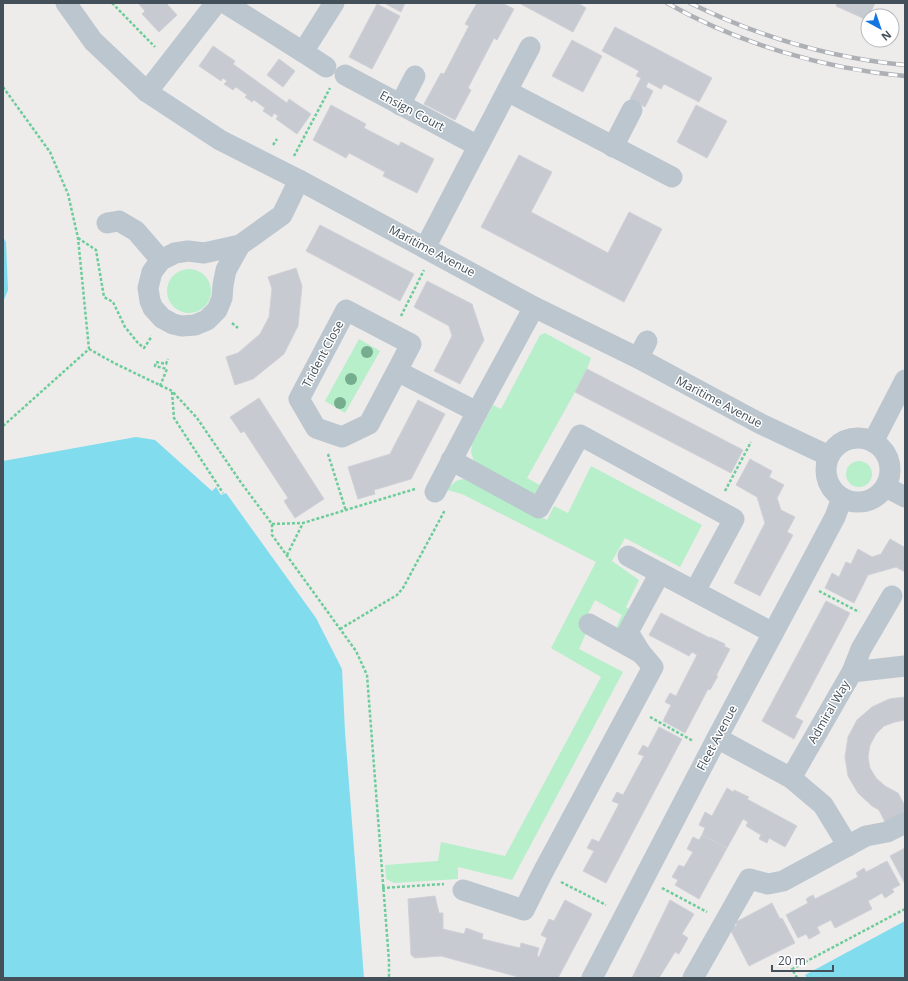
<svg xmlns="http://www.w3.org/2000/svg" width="908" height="981" font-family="'Open Sans',sans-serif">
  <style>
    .green { fill: #b6efc9 }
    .water { fill: #81dcee }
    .building { fill: #c7cad0; stroke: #cfd1d7 }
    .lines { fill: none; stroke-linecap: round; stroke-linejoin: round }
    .path { stroke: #6dcd9a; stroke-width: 2.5; stroke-dasharray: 3 2; stroke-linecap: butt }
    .minor { stroke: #bbc6ce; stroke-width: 21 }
    .rail-casing { stroke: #adb1b6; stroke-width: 4.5 }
    .rail { stroke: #fff; stroke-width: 3; stroke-dasharray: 9; stroke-linecap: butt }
    .tree { fill: #76ad8e }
    .labels { text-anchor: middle; stroke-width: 3; stroke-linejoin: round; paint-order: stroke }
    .street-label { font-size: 12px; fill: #434f59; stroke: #fff }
  </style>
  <rect width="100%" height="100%" fill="#eeebeb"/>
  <g class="green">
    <circle cx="189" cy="291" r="22"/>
    <path d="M545 333 591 358 587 369 575 392 527 478 543 487C539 492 537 494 531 493L474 462 471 452 472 444 493 405 501 409 540 335Z"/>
    <polygon points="359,339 380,351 345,413 325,401"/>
    <circle cx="859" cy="474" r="13"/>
    <path d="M591 466 702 525 680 567 625 538 612 561 639 580 626 607 630 610 619 630 616 628 622 615 595 600 580 630 586 633 579 649 623 672 512 880 458 867V879L394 883 386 879 385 865 438 861 441 842 505 856 601 677 551 648 596 562 462 494 447 490C455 480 460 477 472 480L547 520 554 506 568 513Z"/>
  </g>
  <g class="water">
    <polygon points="3,237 6,242 8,290 3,302"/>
    <polygon points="136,437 155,440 212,491 216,487 221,495 226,493 316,618 342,669 345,732 364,978 3,978 3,461"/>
    <polygon points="905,921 905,978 807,978 805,975"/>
  </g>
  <g class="building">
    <polygon points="138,3 166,3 177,15 159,32 142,14 145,11"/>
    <polygon points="384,3 405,3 401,12"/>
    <polygon points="477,3 502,3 514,9 497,40 494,38 468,88 471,90 455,120 424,104 441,73 444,74 469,26 465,24"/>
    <polygon points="519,3 578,3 586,8 573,32"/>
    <polygon points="837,3 875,3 869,16 868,16 867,20 836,6"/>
    <polygon points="377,4 400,16 372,69 349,57"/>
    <polygon points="615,27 712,78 699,102 664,84 661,89 648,82 646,87 653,91 645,107 630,99 641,78 636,76 639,71 602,51"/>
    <polygon points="572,40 602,56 583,92 552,76"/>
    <polygon points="213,46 235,61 233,64 287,103 289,99 311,114 297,134 276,119 278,116 274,113 272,117 263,111 265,108 254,100 252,102 245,97 247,95 236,87 233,90 224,84 227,81 223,78 221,81 199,66"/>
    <polygon points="279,59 295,71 283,87 267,75"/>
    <polygon points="331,105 366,124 364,128 399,146 401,142 434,159 417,193 383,176 385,172 349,153 346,158 313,140"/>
    <polygon points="696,105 727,121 707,158 677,142"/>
    <polygon points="519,155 552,172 531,212 608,253 629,212 662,229 624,302 481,227"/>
    <polygon points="320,225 414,274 400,301 306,251"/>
    <polygon points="296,268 302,286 298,326 284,354 253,379 235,385 226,357 238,353 260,334 269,317 272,289 268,277"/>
    <polygon points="427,281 472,304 484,340 460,384 434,371 452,336 449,326 414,307"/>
    <polygon points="587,369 743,450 731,473 575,392"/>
    <polygon points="259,398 324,499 295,518 284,501 288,498 244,431 241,433 230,417"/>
    <polygon points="418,400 445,414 411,479 374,490 375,494 358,499 348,467 390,454"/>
    <polygon points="750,459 772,471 769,477 784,485 777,498 781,510 795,517 787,532 793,535 760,596 734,583 765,523 757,497 736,485"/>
    <polygon points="890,539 904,547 905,545 905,572 896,567 868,575 854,603 825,588 832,573 839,577 846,562 851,564 858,549 872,557 881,554"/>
    <polygon points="826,601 850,613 795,717 803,721 794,739 762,721"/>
    <polygon points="661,613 710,638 710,637 725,644 724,646 730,649 716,676 718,676 710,690 708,689 685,733 663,721 671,705 665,702 670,693 676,696 697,655 692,652 689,656 649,635"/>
    <polygon points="905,697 905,720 895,722 884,726 876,734 870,745 868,757 870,768 876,778 885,786 898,793 905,806 905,814 886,824 879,810 872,806 858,793 848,776 845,757 848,737 857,720 872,707 889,699"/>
    <polygon points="659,727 682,739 606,883 583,871 594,851 587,848 592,839 599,842 619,804 612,801 617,792 623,795 644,756 638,754 643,745 648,748"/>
    <polygon points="727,788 733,792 734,790 749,797 747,799 797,826 785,847 769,838 767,843 759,839 761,835 746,826 748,822 743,819 727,848 702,835 705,828 699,825 705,812 712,816"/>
    <polygon points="702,835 727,848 699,899 675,885 678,880 672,877 679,865 684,867 693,852 687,849 693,837 699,840"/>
    <polygon points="905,848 905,884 890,856"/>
    <polygon points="887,861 900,885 892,889 894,892 885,898 882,893 868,901 872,909 835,928 831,920 817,927 820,933 809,939 806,934 798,938 786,915 808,903 806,899 809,897 813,895 815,899 858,877 856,873 864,868 866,872"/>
    <polygon points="435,896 439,913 443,913 443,929 464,934 466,928 483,934 482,939 520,948 521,943 539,948 537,956 539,957 547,938 541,935 549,919 554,921 565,900 592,914 558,978 522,978 441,956 415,958 411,955 408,899"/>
    <polygon points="670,900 694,914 682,934 688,938 679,954 675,952 659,978 632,978"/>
    <polygon points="772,903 780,919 782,918 795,943 749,966 730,929 737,925 736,922"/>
  </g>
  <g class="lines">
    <g class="path">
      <polyline points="112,3 155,47"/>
      <polyline points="3,87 50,152 68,194 78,238 89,349"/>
      <polyline points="273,145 277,139"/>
      <polyline points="294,156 330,88"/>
      <polyline points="78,238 96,250 104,297 113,302 125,327 138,343 144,348 152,336"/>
      <polyline points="401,316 424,270"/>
      <polyline points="232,323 238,328"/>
      <polyline points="89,349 114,363 172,391 197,418 242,484 272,524 272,535 356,651 367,675 389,961 389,978"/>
      <polyline points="160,386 167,369 155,366 156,362 166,364 168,359"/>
      <polyline points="172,392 174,418 223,493"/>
      <polyline points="3,426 89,349"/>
      <polyline points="328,454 346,511"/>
      <polyline points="725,491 751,442"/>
      <polyline points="272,524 303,523 415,489"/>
      <polyline points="287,555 303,523"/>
      <polyline points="819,591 859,612"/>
      <polyline points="340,629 397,595 403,588 445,510"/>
      <polyline points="650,717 693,741"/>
      <polyline points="561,882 606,905"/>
      <polyline points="382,888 444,884"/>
      <polyline points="662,888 707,912"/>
      <polyline points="797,978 792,969 905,909"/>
    </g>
    <g class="minor">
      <polyline points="66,3 93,41 147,92 220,140 299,180 534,307 638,358 761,424 829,456"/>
      <polyline points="225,3 303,52 334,3"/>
      <polyline points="303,52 326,67"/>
      <polyline points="345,75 478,146"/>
      <polyline points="507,91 672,177"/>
      <polyline points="147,92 216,3"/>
      <polyline points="400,105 415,76"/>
      <polyline points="613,147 632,110"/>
      <polyline points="107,223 119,221 136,231 161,260"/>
      <polyline points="240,245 226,270 223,285 222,298 217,310 207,320 195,325 182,326 173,324 162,318 153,308 150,301 148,288 152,272 161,260 175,253 188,251 204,253 240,245 282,215 299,180"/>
      <polyline points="425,248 530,47"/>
      <polyline points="638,358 647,341"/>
      <polyline points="397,371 411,344 346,310 299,399 316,428 342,437 369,424 397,371 477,412"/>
      <circle cx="858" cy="470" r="32"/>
      <polyline points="873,442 905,380"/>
      <polyline points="451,460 539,508 580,435 734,519 695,591"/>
      <polyline points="886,487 905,497"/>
      <polyline points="435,492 477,412 534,307"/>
      <polyline points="628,556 660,573"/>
      <polyline points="589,624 641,653"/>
      <polyline points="852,672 861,649 892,596"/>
      <polyline points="717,738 791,778 823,805 848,846"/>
      <polyline points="791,778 852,672 905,666"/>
      <polyline points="463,890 524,910 543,872 653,667 641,653 628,632 660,573 773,633"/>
      <polyline points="592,978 717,738 809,566 835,517 842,498"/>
      <polyline points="693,978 749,879 768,884 783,881 866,836 887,832 905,823"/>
    </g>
    <defs>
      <g id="rail">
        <path d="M667 3C737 43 825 69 905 76"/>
        <path d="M690 3C757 36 830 58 905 65"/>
      </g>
    </defs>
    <use href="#rail" class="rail-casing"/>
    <use href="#rail" class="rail"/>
  </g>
  <g class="tree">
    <circle cx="367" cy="352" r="6"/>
    <circle cx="351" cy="379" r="6"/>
    <circle cx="340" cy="403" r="6"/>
  </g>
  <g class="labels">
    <g class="street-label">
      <text transform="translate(412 111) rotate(28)" y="4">Ensign Court</text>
      <text transform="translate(432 251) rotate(28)" y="4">Maritime Avenue</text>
      <text transform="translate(323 354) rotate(-62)" y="4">Trident Close</text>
      <text transform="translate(719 402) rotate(28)" y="4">Maritime Avenue</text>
      <text transform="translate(829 712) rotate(-60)" y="4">Admiral Way</text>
      <text transform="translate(717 738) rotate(-62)" y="4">Fleet Avenue</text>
    </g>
  </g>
  <rect width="908" height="981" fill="none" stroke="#434f59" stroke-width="8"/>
  <g transform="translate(880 28) rotate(140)"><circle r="19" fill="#ffffff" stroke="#b4b9bd"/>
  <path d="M0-3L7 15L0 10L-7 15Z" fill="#1376e0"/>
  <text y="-6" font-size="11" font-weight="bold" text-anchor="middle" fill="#434f59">N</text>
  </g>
  <path d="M772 965v6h61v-6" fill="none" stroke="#434f59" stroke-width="2"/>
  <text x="778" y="965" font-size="12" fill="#434f59" stroke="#ffffff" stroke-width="3" paint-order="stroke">20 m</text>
</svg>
